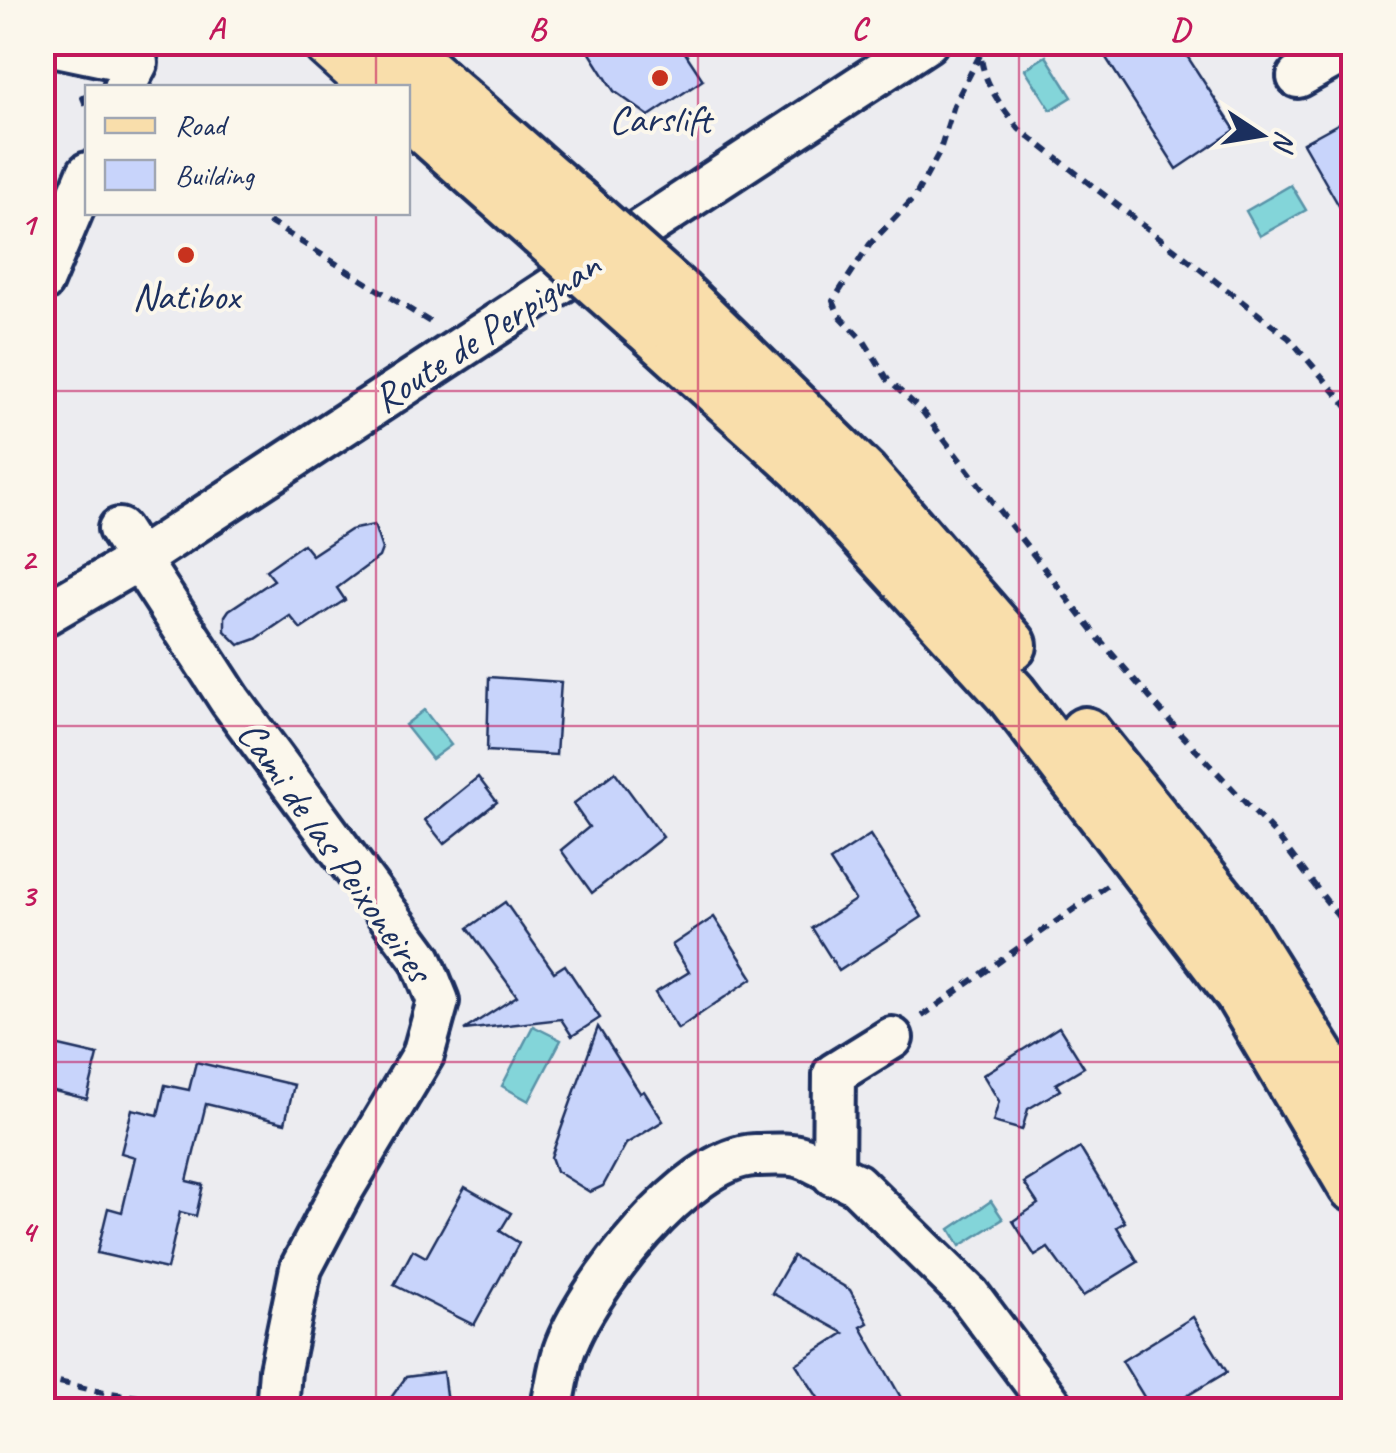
<svg xmlns="http://www.w3.org/2000/svg" width="1396" height="1453" font-family="Caveat,sans-serif">
  <style>
    .water { fill: #83d5d9; stroke: #5993a8; stroke-width: 2.5 }
    .building { fill: #c8d4fb; stroke: #1b2f5e; stroke-width: 2.5 }
    .lines { fill: none; stroke-linecap: round; stroke-linejoin: round }
    .minor-casing { stroke: #1b2f5e; stroke-width: 48 }
    .major-casing { stroke: #1b2f5e; stroke-width: 58 }
    .path { stroke: #1b2f5e; stroke-width: 6; stroke-dasharray: 10 8; stroke-linecap: butt }
    .minor { stroke: #fbf7ec; stroke-width: 40 }
    .major { stroke: #f9deab; stroke-width: 50 }
    .major-bridge-casing { stroke: #1b2f5e; stroke-width: 58; stroke-linecap: butt }
    .major-bridge { stroke: #f9deab; stroke-width: 50 }
    .grid { fill: none; stroke: #c2185b; stroke-width: 2.5; stroke-opacity: 0.55 }
    .poi-dot { fill: #c8321e; stroke: #fbf7ec; stroke-width: 4 }
    .labels { text-anchor: middle; stroke-width: 8; stroke-linejoin: round; paint-order: stroke }
    .poi-label { font-size: 40px; fill: #1b2f5e; stroke: #fbf7ec }
    .street-label { font-size: 40px; fill: #1b2f5e; stroke: #fbf7ec }
    .neatline { fill: none; stroke: #c2185b; stroke-width: 4 }
    .grid-label { font-size: 32px; text-anchor: middle; font-weight: bold; fill: #c2185b }
  </style>
  <rect width="100%" height="100%" fill="#ececf0"/>
  <filter id="ink" filterUnits="userSpaceOnUse"><feTurbulence type="fractalNoise" baseFrequency=".01" numOctaves="2"/><feDisplacementMap in="SourceGraphic" scale="20" xChannelSelector="R" yChannelSelector="G"/><feConvolveMatrix kernelMatrix="1 2 1 2 8 2 1 2 1" color-interpolation-filters="sRGB"/></filter>
  <g filter="url(#ink)">
    <g class="water">
      <polygon points="1046,56 1072,97 1051,110 1025,69"/>
      <polygon points="1291,185 1306,210 1260,236 1246,211"/>
      <polygon points="424,710 451,745 432,759 405,725"/>
      <polygon points="533,1026 561,1040 529,1101 502,1086"/>
      <polygon points="991,1201 1003,1219 960,1246 950,1229"/>
    </g>
    <g class="building">
      <polygon points="583,42 678,42 703,80 649,116 614,91"/>
      <polygon points="1118,42 1178,42 1235,130 1177,169 1103,53"/>
      <polygon points="1354,115 1354,232 1303,143"/>
      <polygon points="374,525 382,549 379,557 337,588 345,600 301,629 290,616 256,639 239,645 225,631 225,616 229,610 274,580 266,570 303,544 312,555 350,530"/>
      <polygon points="489,677 561,682 556,755 487,751"/>
      <polygon points="615,772 663,837 592,893 561,850 589,827 573,804"/>
      <polygon points="478,777 497,802 444,844 425,820"/>
      <polygon points="870,835 922,917 839,971 812,928 855,900 830,861"/>
      <polygon points="505,902 554,972 565,965 600,1018 572,1036 561,1019 464,1030 517,996 468,928"/>
      <polygon points="714,917 753,978 678,1029 655,993 689,972 672,945"/>
      <polygon points="598,1027 640,1093 644,1091 663,1121 626,1144 603,1186 590,1192 556,1171 551,1157"/>
      <polygon points="1059,1027 1084,1067 1056,1084 1060,1090 1028,1109 1022,1130 993,1122 999,1101 983,1075"/>
      <polygon points="42,1042 98,1055 87,1099 42,1088"/>
      <polygon points="196,1062 294,1085 285,1123 206,1104 187,1181 203,1185 196,1216 180,1212 167,1269 97,1253 108,1208 122,1212 135,1157 121,1153 132,1109 158,1115 165,1085 189,1090"/>
      <polygon points="1080,1148 1125,1222 1117,1227 1138,1262 1083,1296 1048,1248 1035,1256 1013,1221 1038,1204 1024,1183"/>
      <polygon points="465,1187 511,1213 500,1231 519,1243 474,1325 394,1285 413,1250 426,1257"/>
      <polygon points="793,1256 850,1290 868,1323 861,1327 908,1410 826,1410 796,1364 844,1333 772,1293"/>
      <polygon points="1193,1317 1227,1372 1163,1410 1152,1410 1122,1361"/>
      <polygon points="443,1372 448,1410 382,1410 406,1377"/>
    </g>
    <g class="lines">
      <defs>
        <g id="minor">
          <polyline points="42,43 137,63 124,88"/>
          <polyline points="1298,77 1354,46"/>
          <polyline points="42,282 88,173"/>
          <polyline points="119,529 230,700 421,959 438,1001 423,1055 341,1192 301,1268 280,1370 277,1410"/>
          <polyline points="42,616 138,560 927,42"/>
          <polyline points="833,1175 834,1074 892,1038"/>
          <path d="M551 1410C556 1391 558 1370 564 1351 585 1290 688 1157 755 1155 769 1155 789 1153 801 1157 816 1161 838 1177 856 1184L969 1295 1055 1410"/>
        </g>
        <g id="major">
          <polyline points="328,42 379,88"/>
          <polyline points="392,42 573,201"/>
          <polyline points="408,113 542,232"/>
          <polyline points="680,296 863,475 1011,645"/>
          <polyline points="645,324 803,467 1011,694 1240,993 1354,1186"/>
          <polyline points="1085,733 1229,912 1354,1112"/>
        </g>
      </defs>
      <use href="#minor" class="minor-casing"/>
      <use href="#major" class="major-casing"/>
      <g class="path">
        <path d="M981 42C977 75 1000 105 1019 129L1289 338 1354 414"/>
        <polyline points="980,55 954,105 939,153 915,197 870,244 833,301 839,315 864,341 888,380 922,411 1095,634 1181,734 1277,836 1354,937"/>
        <polyline points="82,95 88,110"/>
        <polyline points="253,212 430,322"/>
        <polyline points="922,1016 1108,885"/>
        <polyline points="42,1378 97,1391 228,1410"/>
      </g>
      <use href="#minor" class="minor"/>
      <use href="#major" class="major"/>
      <defs>
        <g id="major-bridge">
          <polyline points="573,201 680,296"/>
          <polyline points="542,232 645,324"/>
        </g>
      </defs>
      <use href="#major-bridge" class="major-bridge-casing"/>
      <use href="#major-bridge" class="major-bridge"/>
    </g>
  </g>
  <path class="grid" d="M376 42V88M698 42V1410M1019 42V1410M376 212V1410M42 391H1354M42 726H1354M42 1062H1354"/>
  <g class="poi-dot">
    <circle cx="660" cy="78" r="10"/>
    <circle cx="186" cy="255" r="10"/>
  </g>
  <g class="labels">
    <g class="poi-label">
      <text x="660" y="132">Carslift</text>
      <text x="186" y="309">Natibox</text>
    </g>
    <g class="street-label">
      <text transform="translate(486 331) rotate(-33)" y="14">Route de Perpignan</text>
      <text transform="translate(336 851) rotate(55)" y="14">Cami de las Peixoneires</text>
    </g>
  </g>
  <rect width="1396" height="1453" fill="none" stroke="#fbf7ec" stroke-width="110"/>
  <rect x="85" y="85" width="325" height="130" fill="#fbf7ec" stroke="#a1a7b3" stroke-width="2.5"/>
  <rect x="105" y="118" width="50" height="15" fill="#f9deab" stroke="#a1a7b3" stroke-width="2.5"/>
  <text x="175" y="135" font-size="30" fill="#1b2f5e">Road</text>
  <rect x="105" y="160" width="50" height="30" fill="#c8d4fb" stroke="#a1a7b3" stroke-width="2.5"/>
  <text x="175" y="185" font-size="30" fill="#1b2f5e">Building</text>
  <g transform="translate(1261 135) rotate(102)" stroke="#fbf7ec" stroke-width="8" paint-order="stroke">
  <path d="M0-8L18 38L0 25L-18 38Z" fill="#1b2f5e"/>
  <text y="-15" font-size="28" font-weight="bold" text-anchor="middle" fill="#1b2f5e">N</text>
  </g>
  <rect x="55" y="55" width="1286" height="1343" class="neatline"/>
  <g class="grid-label">
    <text x="216" y="39">A</text>
    <text x="537" y="39">B</text>
    <text x="859" y="39">C</text>
    <text x="1180" y="39">D</text>
    <text x="28" y="234">1</text>
    <text x="28" y="570">2</text>
    <text x="28" y="906">3</text>
    <text x="28" y="1242">4</text>
  </g>
</svg>
